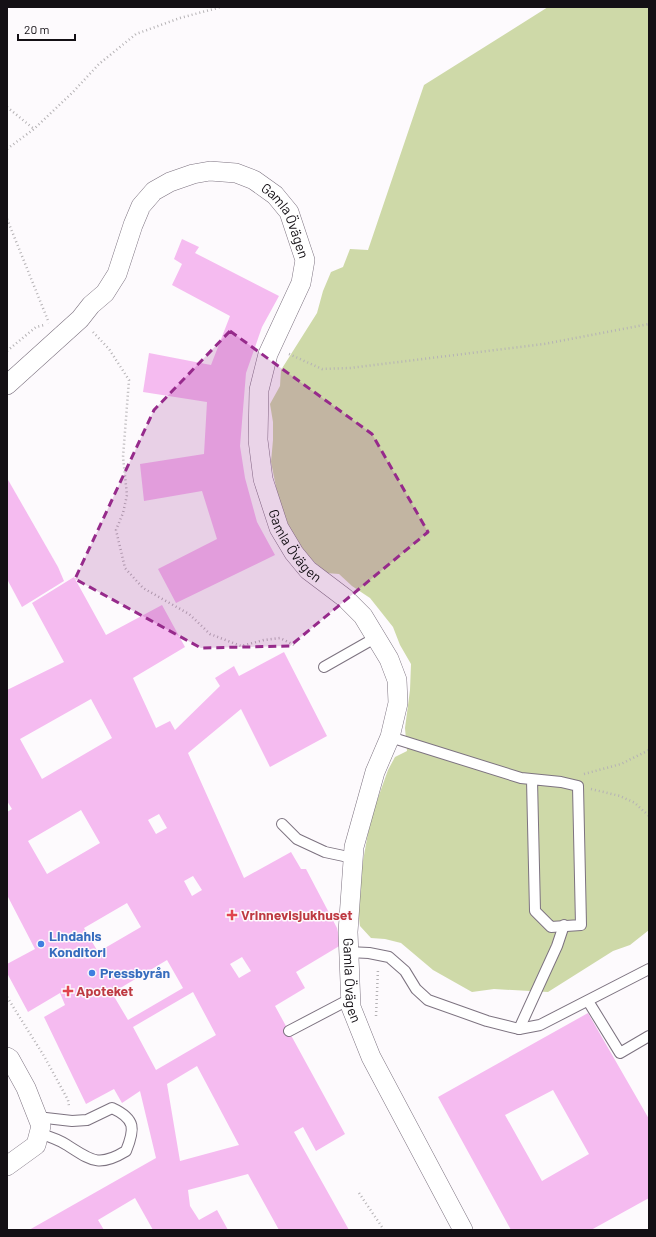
<svg xmlns="http://www.w3.org/2000/svg" width="656" height="1237" font-family="Barlow,sans-serif">
  <style>
    .green { fill: #ced9a8 }
    .building { fill: #f5bbf0; fill-rule: evenodd }
    .lines { fill: none; stroke-linecap: round; stroke-linejoin: round }
    .service-casing { stroke: #7d7380; stroke-width: 12 }
    .minor-casing { stroke: #7d7380; stroke-width: 20 }
    .path { stroke: #b5b2b5; stroke-width: 2.5; stroke-dasharray: 1 3; stroke-linecap: butt }
    .service { stroke: #fff; stroke-width: 10 }
    .minor { stroke: #fff; stroke-width: 19 }
    .marked { fill: #962a8b; fill-opacity: 0.2; stroke: #962a8b; stroke-width: 3; stroke-dasharray: 8 5; stroke-linejoin: round }
    .health-dot { fill: #e0444e; stroke: #fdfafd; stroke-width: 1.5 }
    .shop-dot { fill: #3f7fe0; stroke: #fdfafd; stroke-width: 1.5 }
    .labels { text-anchor: middle; stroke-width: 3; stroke-linejoin: round; paint-order: stroke }
    .street-label { font-size: 14px; fill: #141015; stroke: #fdfafd }
    .health-label { font-size: 14px; font-weight: bold; fill: #be3a42; stroke: #fdfafd; text-anchor: start }
    .shop-label { font-size: 14px; font-weight: bold; fill: #366cbe; stroke: #fdfafd; text-anchor: start }
  </style>
  <rect width="100%" height="100%" fill="#fdfafd"/>
  <polygon class="green" points="548,7 649,7 649,930 630,945 613,951 548,992 494,989 472,992 433,970 401,943 385,939 371,938 360,926 358,911 359,883 368,833 374,809 388,770 395,757 407,751 405,728 410,690 411,664 400,645 393,627 370,598 352,586 339,574 326,573 309,557 294,541 278,497 271,462 273,440 273,422 270,404 280,386 281,370 317,313 323,291 331,272 343,267 350,249 368,250 424,85"/>
  <g class="building">
    <polygon points="182,239 199,247 195,253 279,296 262,327 246,373 240,446 245,478 257,522 275,555 176,603 158,569 217,539 202,491 144,501 140,464 204,454 207,402 143,392 149,353 211,365 230,316 172,285 182,264 174,259"/>
    <polygon points="7,478 58,567 64,581 22,607 7,579"/>
    <path d="M74 577 106 635 162 605 185 647 133 678 156 728 170 721 175 730 220 686 215 678 234 666 239 676 284 652 327 736 270 767 241 709 188 753 244 878 291 852 301 869H306L337 928 341 945 296 972 305 988 275 1006 345 1134 316 1151 303 1127 294 1132 349 1230H279L248 1174 188 1190 190 1206 199 1220 217 1210 228 1230H153L135 1198 98 1220 104 1230H29L156 1158 140 1091 122 1103 114 1089 86 1104 44 1017 65 1005 60 993 28 1012 7 973V964L35 949 7 895V812L12 809 7 801V690L64 662 32 603ZM91 699 112 738 42 779 20 739ZM81 810 100 843 47 874 28 841ZM159 814 167 828 156 834 148 820ZM193 876 202 890 192 896 184 881ZM127 903 141 927 98 952 84 928ZM242 957 251 971 239 978 230 964ZM167 960 183 988 128 1020 112 993ZM193 992 216 1035 156 1070 133 1027ZM197 1066 239 1145 180 1161 167 1084Z"/>
    <path d="M588 1013 649 1119V1198L591 1230H511L438 1097ZM553 1090 589 1154 542 1181 505 1115Z"/>
  </g>
  <g class="lines">
    <defs>
      <g id="service">
        <polyline points="324,667 375,638"/>
        <polyline points="390,737 521,778 561,782 578,786 581,925 551,927 535,911 532,780"/>
        <polyline points="282,824 297,839 325,852 353,858"/>
        <polyline points="348,952 369,953 389,957 405,971 416,989 428,1000 487,1021 519,1029 540,1025 649,969"/>
        <polyline points="588,1001 620,1053 649,1036"/>
        <polyline points="519,1029 557,946 564,925"/>
        <polyline points="289,1031 350,999"/>
        <path d="M37 1117 72 1121 87 1120 112 1108C136 1119 135 1129 126 1151 98 1168 91 1160 67 1145 58 1139 48 1136 38 1133"/>
      </g>
      <g id="minor">
        <path id="s1" d="M7 385 80 319 91 305 105 293 117 274 133 225 141 206 154 191 170 182 193 174 210 171 236 173 254 180 275 195 289 212 305 260 301 283 268 354 259 390 258 440 263 479 279 528 294 553 308 570 345 598 363 616 389 659 397 680 398 703 390 737 375 772 354 847 348 932 351 1007 371 1057 463 1230"/>
        <polyline points="7,1057 10,1059 26,1088 41,1126 36,1145 7,1166"/>
      </g>
    </defs>
    <use href="#service" class="service-casing"/>
    <use href="#minor" class="minor-casing"/>
    <g class="path">
      <polyline points="7,107 34,129"/>
      <polyline points="7,149 34,129 73,92 99,64 136,34 180,18 221,7"/>
      <polyline points="7,219 49,323"/>
      <polyline points="93,332 109,349 129,380 123,457 127,495 123,513 116,530 125,568 143,588 189,614 210,634 241,646 264,640 280,638 296,646"/>
      <polyline points="7,351 36,327 44,325"/>
      <polyline points="289,354 322,369 350,368 544,344 649,324"/>
      <polyline points="584,774 621,764 649,750"/>
      <polyline points="591,789 620,796 635,803 649,816"/>
      <polyline points="7,997 44,1056 68,1100 69,1106"/>
      <polyline points="376,1016 378,969"/>
      <polyline points="359,1193 384,1230"/>
    </g>
    <use href="#service" class="service"/>
    <use href="#minor" class="minor"/>
  </g>
  <path class="marked" d="M230 331 372 434 428 532 290 646 201 648 75 579 154 410Z"/>
  <g class="health-dot">
    <path d="M230 909h4v4h4v4h-4v4h-4v-4h-4v-4h4z"/>
    <path d="M66 985h4v4h4v4h-4v4h-4v-4h-4v-4h4z"/>
  </g>
  <g class="shop-dot">
    <circle cx="41" cy="944" r="4"/>
    <circle cx="92" cy="973" r="4"/>
  </g>
  <g class="labels">
    <g class="street-label">
      <text dy="5" stroke="none"><textPath href="#s1" startOffset="408">Gamla Övägen</textPath></text>
      <text dy="5" stroke="none"><textPath href="#s1" startOffset="756">Gamla Övägen</textPath></text>
      <text dy="5" stroke="none"><textPath href="#s1" startOffset="1236">Gamla Övägen</textPath></text>
    </g>
    <g class="health-label">
      <text x="241" y="920">Vrinnevisjukhuset</text>
      <text x="76" y="996">Apoteket</text>
    </g>
    <g class="shop-label">
      <text x="49" y="941">Lindahls<tspan x="49" dy="16">Konditori</tspan></text>
      <text x="100" y="978">Pressbyrån</text>
    </g>
  </g>
  <rect width="656" height="1237" fill="none" stroke="#141015" stroke-width="16"/>
  <path d="M18 34v6h57v-6" fill="none" stroke="#141015" stroke-width="2"/>
  <text x="24" y="34" font-size="12" fill="#141015" stroke="#fdfafd" stroke-width="3" paint-order="stroke">20 m</text>
</svg>
